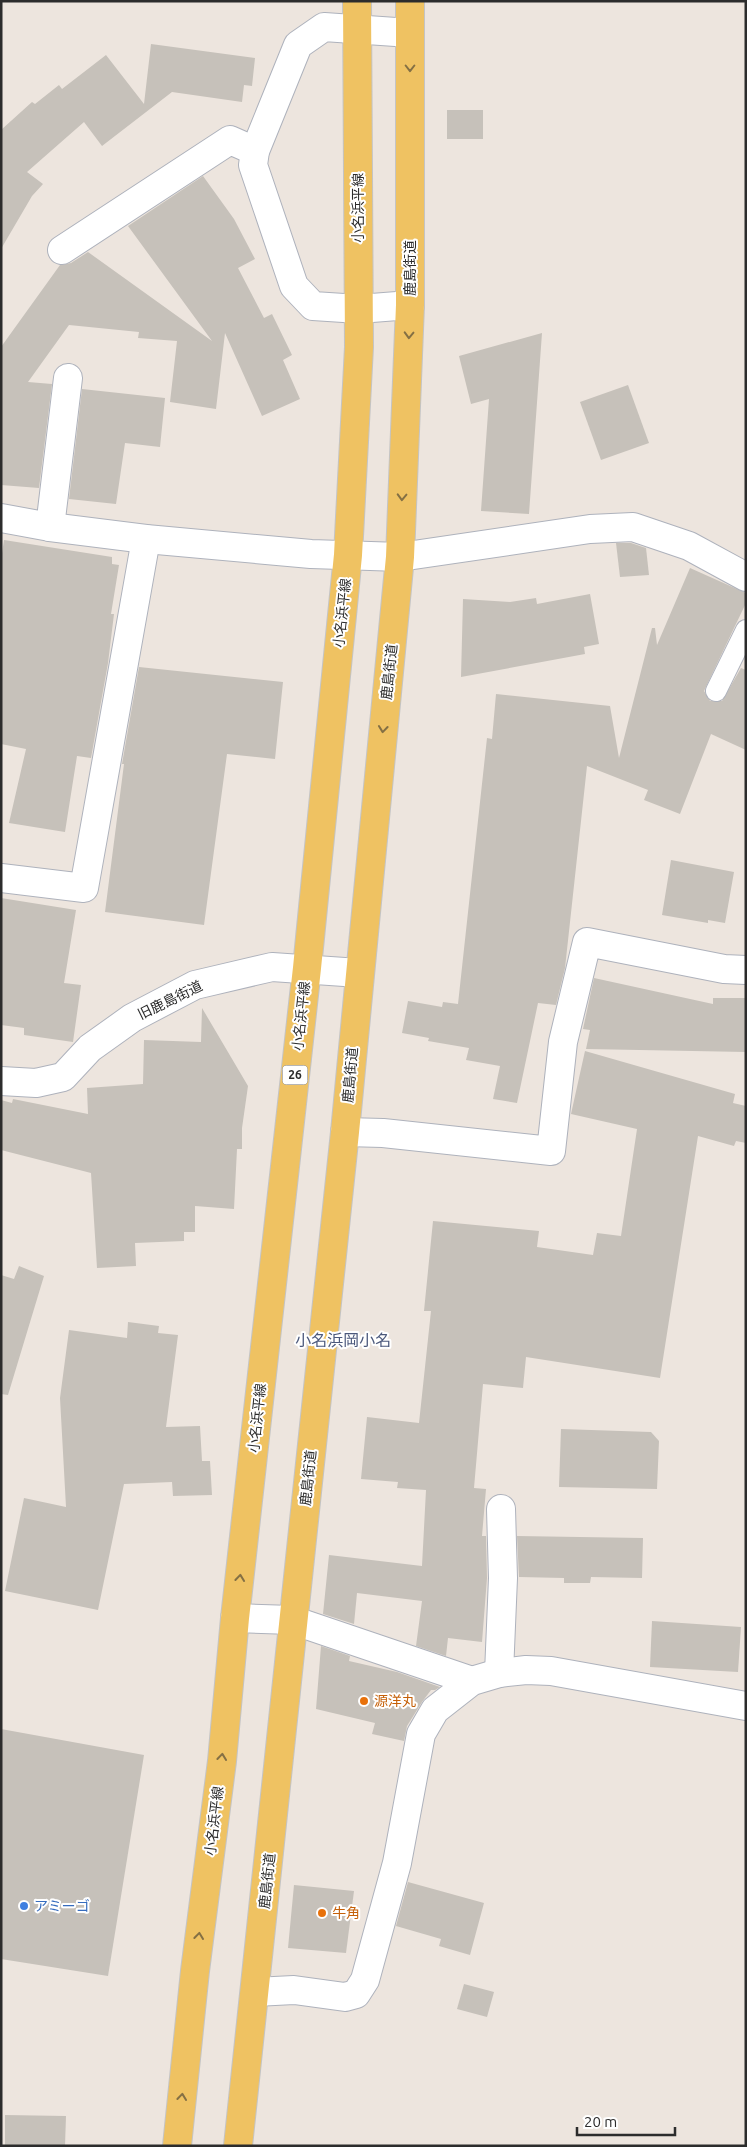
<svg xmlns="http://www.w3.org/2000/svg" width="747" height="2147" font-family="Ubuntu,'Noto Sans JP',sans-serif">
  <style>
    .building { fill: #c6c1ba }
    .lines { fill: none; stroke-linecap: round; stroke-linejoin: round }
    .lane-casing { stroke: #aeb2bc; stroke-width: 22 }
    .street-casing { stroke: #aeb2bc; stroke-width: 30 }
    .primary-casing { stroke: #c4c4c4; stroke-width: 30 }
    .lane { stroke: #fff; stroke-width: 20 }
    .street { stroke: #fff; stroke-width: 28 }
    .primary { stroke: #efc262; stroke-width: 28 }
    .oneway { stroke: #847044 }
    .food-dot { fill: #e8710a; stroke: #fff; stroke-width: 2 }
    .shop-dot { fill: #3f7fe0; stroke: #fff; stroke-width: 2 }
    .labels { text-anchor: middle; stroke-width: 4; stroke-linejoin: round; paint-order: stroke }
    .shield { fill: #fff; stroke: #6b6b6b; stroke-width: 1 }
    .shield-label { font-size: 12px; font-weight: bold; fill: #2c2c2c }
    .street-label { font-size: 14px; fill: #2c2c2c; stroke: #fff }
    .food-label { font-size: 14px; fill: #c56008; stroke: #fff; text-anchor: start }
    .shop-label { font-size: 14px; fill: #366cbe; stroke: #fff; text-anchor: start }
    .quarter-label { font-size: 16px; fill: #4c597c; stroke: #fff }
  </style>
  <rect width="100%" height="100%" fill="#ede5de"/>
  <g class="building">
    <polygon points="151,44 255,58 252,86 244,85 242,102 172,92 102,146 84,122 27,172 43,184 32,196 1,249 1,130 32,102 35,104 59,85 62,89 106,55 144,104"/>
    <rect x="447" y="110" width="36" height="29"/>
    <polygon points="203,176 234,219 255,259 238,268 264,318 272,314 292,355 283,360 300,399 262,416 225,333 216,409 170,402 177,341 138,338 139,332 69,325 28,382 52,384 39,488 1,485 1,347 60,265 71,263 88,252 212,341 128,226"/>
    <polygon points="542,333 529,514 481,511 489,399 471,404 459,356"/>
    <polygon points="628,385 649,443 601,460 580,402"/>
    <polygon points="82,389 165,398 160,447 125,443 116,504 69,499"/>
    <polygon points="4,540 112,557 112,564 119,565 111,614 114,614 108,663 91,758 77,756 65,832 9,823 26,749 1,744 1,560"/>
    <polygon points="616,543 631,543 646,548 649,575 620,577"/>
    <polygon points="690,568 746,593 746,603 704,691 710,701 722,701 741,668 746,670 746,750 711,734 680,814 644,800 648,790 587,766 565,968 556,1005 538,1003 517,1103 493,1099 500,1066 466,1060 469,1048 428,1041 429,1038 402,1033 408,1001 442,1007 443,1002 458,1004 487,738 492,739 496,694 610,706 619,758 652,628 655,628 657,645"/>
    <polygon points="590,594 599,644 584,647 585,654 461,677 463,599 510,602 536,598 537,604"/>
    <polygon points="139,667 283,682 275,759 227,754 204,925 105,912 124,764 122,764"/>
    <polygon points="671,860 734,872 725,923 708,920 708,923 662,915"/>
    <polygon points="1,898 76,910 64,983 81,985 73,1042 24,1035 24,1028 1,1025"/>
    <polygon points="594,978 713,1004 713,998 746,998 746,1052 586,1049 590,1030 583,1029"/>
    <polygon points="202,1008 248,1086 242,1128 242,1149 237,1149 234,1209 195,1206 195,1232 184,1232 184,1241 135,1243 136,1266 97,1268 91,1173 1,1150 1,1100 12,1103 13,1099 88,1114 87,1088 143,1084 144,1040 201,1042"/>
    <polygon points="585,1051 735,1094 733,1103 746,1106 746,1143 736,1141 734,1146 698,1136 660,1378 526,1357 523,1388 483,1384 474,1488 486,1489 482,1536 486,1536 487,1578 482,1642 448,1638 446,1656 416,1646 422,1601 357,1593 354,1624 323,1614 329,1555 422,1566 426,1490 397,1488 398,1482 361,1479 367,1417 419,1423 431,1311 424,1311 433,1221 539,1231 537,1247 593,1255 597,1233 621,1236 637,1129 571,1114"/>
    <polygon points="19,1266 44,1276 8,1395 1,1394 1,1275 14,1279"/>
    <polygon points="128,1322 159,1326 158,1333 178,1335 166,1427 200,1426 202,1461 210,1461 212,1495 173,1496 172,1482 124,1484 98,1610 5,1591 24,1498 66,1507 60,1398 69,1330 127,1338"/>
    <polygon points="561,1429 651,1432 659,1441 657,1489 559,1487"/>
    <polygon points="517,1536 643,1538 642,1578 591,1577 590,1583 564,1583 564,1578 519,1577"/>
    <polygon points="652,1621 741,1627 738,1672 650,1667"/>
    <polygon points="321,1646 350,1656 349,1661 397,1672 440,1687 435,1690 431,1690 422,1702 407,1726 404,1741 372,1734 375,1723 316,1709"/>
    <polygon points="1,1729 144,1755 108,1976 1,1959"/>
    <polygon points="408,1882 484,1903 470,1955 439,1946 441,1939 396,1926"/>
    <polygon points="294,1885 354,1891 346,1953 288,1948"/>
    <polygon points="464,1984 494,1992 487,2017 457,2009"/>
    <polygon points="5,2115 66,2116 65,2146 5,2146"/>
  </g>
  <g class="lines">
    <defs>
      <polyline id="lane" points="716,691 746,630"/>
      <g id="street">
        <polyline points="410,33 324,27 298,45 255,151 253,165 294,286 313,306 359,309 410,305"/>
        <polyline points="62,250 230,140 255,151"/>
        <polyline points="1,518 50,527 146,539 311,554 400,557 590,529 633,527 689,546 746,577"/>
        <polyline points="50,527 68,378"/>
        <polyline points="1,878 84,888 146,539"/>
        <polyline points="1,1081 36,1083 63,1077 90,1048 132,1018 195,985 272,967 359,973"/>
        <polyline points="345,1132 383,1133 551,1151 563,1042 587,942 724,969 746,970"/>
        <polyline points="235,1618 292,1620 472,1681"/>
        <polyline points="499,1673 503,1578 501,1509"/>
        <polyline points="255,1992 294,1990 345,1997 356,1994 365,1980 397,1863 421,1734 435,1710 472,1681 499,1673 526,1670 551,1671 746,1706"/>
      </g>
      <g id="primary">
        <polyline points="177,2146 195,1971 222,1761 235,1618 307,968 348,555 359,347 357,1"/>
        <polyline points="238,2146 345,1132 400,557 410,305 410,1"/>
      </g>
    </defs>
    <use href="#lane" class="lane-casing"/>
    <use href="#street" class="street-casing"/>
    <use href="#primary" class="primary-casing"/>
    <use href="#lane" class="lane"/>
    <use href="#street" class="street"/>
    <use href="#primary" class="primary"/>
  </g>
  <defs><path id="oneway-chevron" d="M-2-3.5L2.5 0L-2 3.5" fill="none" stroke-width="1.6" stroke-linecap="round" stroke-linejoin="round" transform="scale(1.25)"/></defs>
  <g class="oneway">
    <use href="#oneway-chevron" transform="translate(410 68) rotate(90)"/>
    <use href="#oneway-chevron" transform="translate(409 335) rotate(92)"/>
    <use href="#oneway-chevron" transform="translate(402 497) rotate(92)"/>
    <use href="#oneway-chevron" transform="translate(383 729) rotate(96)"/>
    <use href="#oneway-chevron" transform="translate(240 1578) rotate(-84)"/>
    <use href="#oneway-chevron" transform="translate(222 1757) rotate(-84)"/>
    <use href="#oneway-chevron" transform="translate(199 1936) rotate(-83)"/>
    <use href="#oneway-chevron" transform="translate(182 2097) rotate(-84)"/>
  </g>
  <g class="food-dot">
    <circle cx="364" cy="1701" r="5"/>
    <circle cx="322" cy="1913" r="5"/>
  </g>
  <circle class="shop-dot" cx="24" cy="1906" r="5"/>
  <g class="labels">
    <rect class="shield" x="282.5" y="1065.5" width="25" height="19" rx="4"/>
    <g class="shield-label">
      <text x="295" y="1079">26</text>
    </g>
    <g class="street-label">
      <text transform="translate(358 208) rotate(-90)" y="5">小名浜平線</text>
      <text transform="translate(410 268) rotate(-90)" y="5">鹿島街道</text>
      <text transform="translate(342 613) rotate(-84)" y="5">小名浜平線</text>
      <text transform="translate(389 672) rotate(-84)" y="5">鹿島街道</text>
      <text transform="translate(170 1000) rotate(-26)" y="5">旧鹿島街道</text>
      <text transform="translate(301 1016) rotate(-84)" y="5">小名浜平線</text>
      <text transform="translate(350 1075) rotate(-85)" y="5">鹿島街道</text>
      <text transform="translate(257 1418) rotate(-84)" y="5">小名浜平線</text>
      <text transform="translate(308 1478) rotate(-84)" y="5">鹿島街道</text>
      <text transform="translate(214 1821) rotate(-83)" y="5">小名浜平線</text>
      <text transform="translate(267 1881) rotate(-84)" y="5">鹿島街道</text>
    </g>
    <g class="food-label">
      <text x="374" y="1706">源洋丸</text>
      <text x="332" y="1918">牛角</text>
    </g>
    <g class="shop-label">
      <text x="34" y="1911">アミーゴ</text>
    </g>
    <g class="quarter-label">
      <text x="343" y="1346">小名浜岡小名</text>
    </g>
  </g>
  <rect width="747" height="2147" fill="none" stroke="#2c2c2c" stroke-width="5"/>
  <path d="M577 2127v8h98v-8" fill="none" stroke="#2c2c2c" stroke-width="2.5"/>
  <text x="584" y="2127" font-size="15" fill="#2c2c2c" stroke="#ffffff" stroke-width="4" paint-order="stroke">20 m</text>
</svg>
